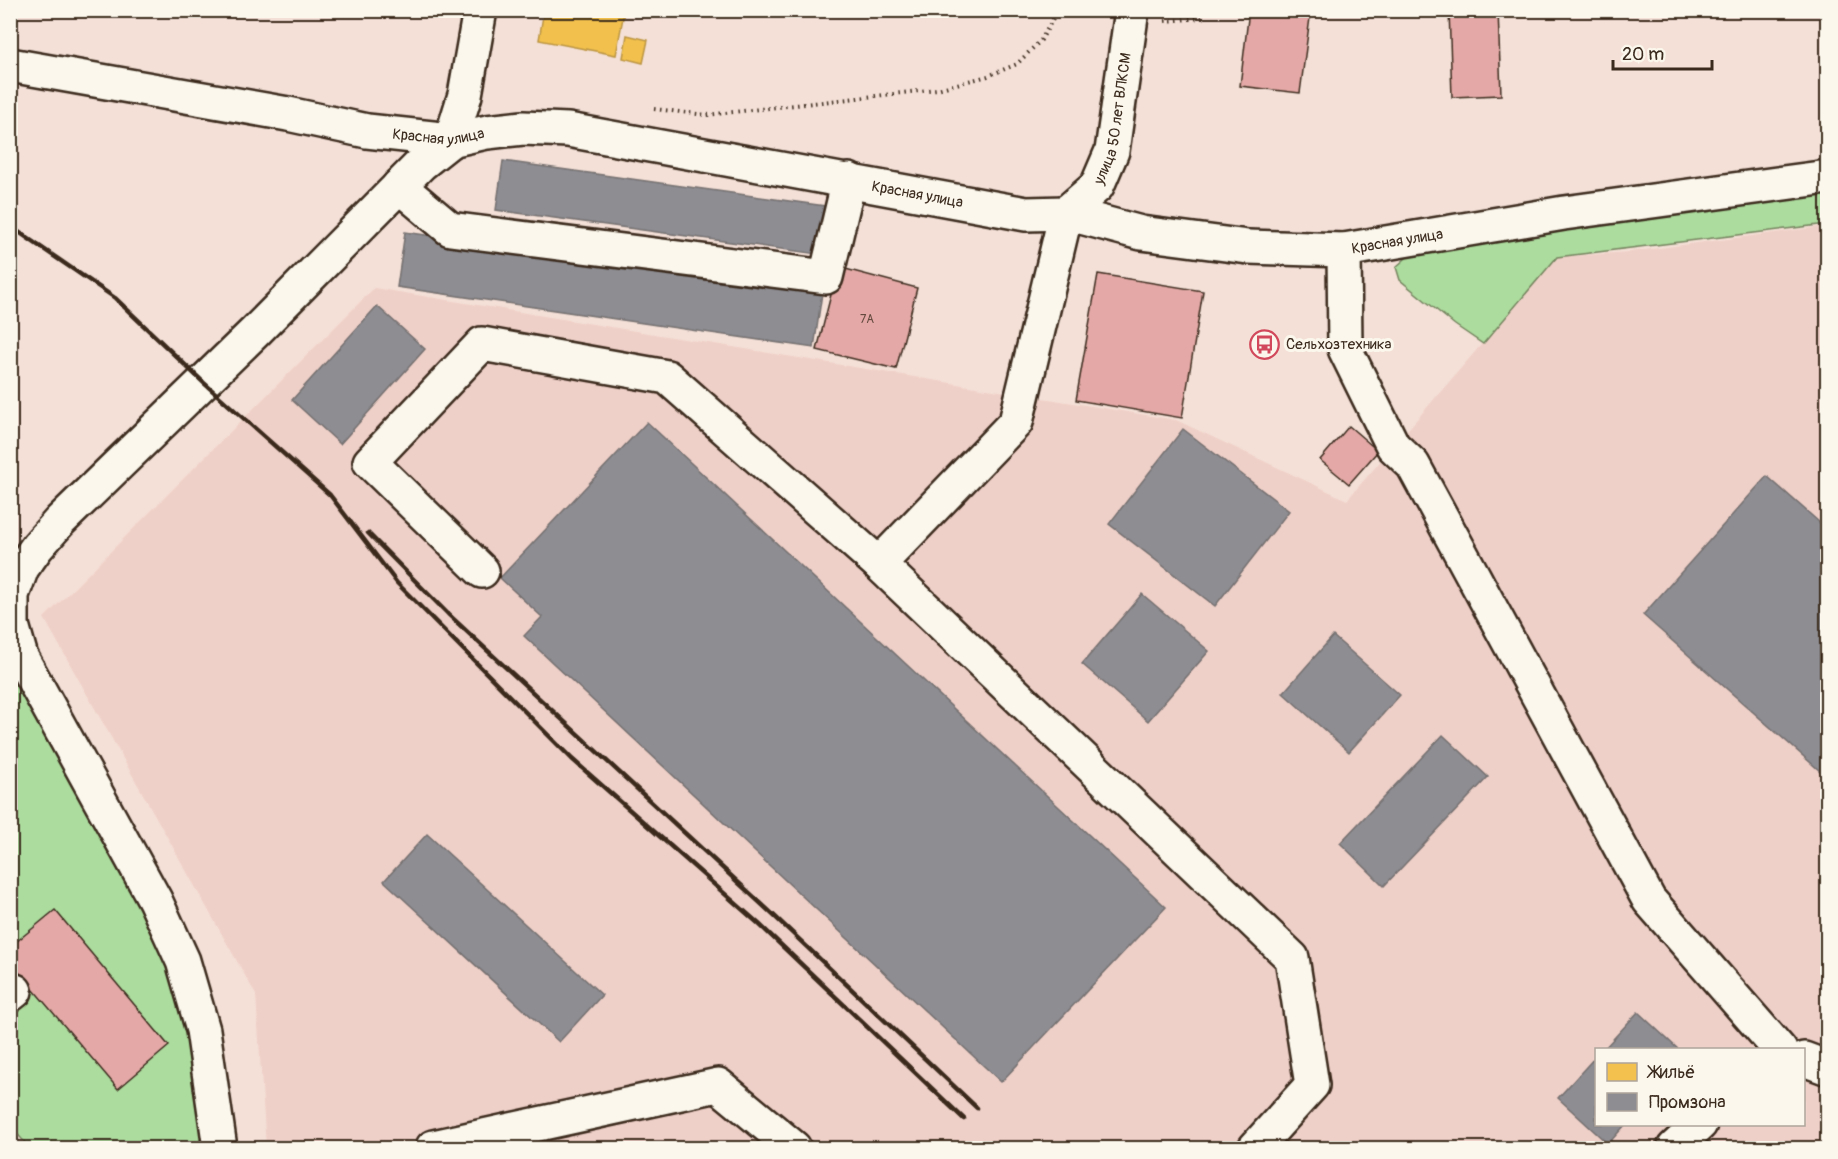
<svg xmlns="http://www.w3.org/2000/svg" width="1838" height="1159" font-family="Pangolin,sans-serif">
  <style>
    .built { fill: #efd0c8; fill-rule: evenodd }
    .green { fill: #acdd9e; stroke: #74845e; stroke-width: 1.5 }
    .homes { fill: #f2c14e; stroke: #bb9440; stroke-width: 1.5 }
    .industry { fill: #8d8d92; stroke: #746f6f; stroke-width: 1.5 }
    .building { fill: #e4a9a6; stroke: #3b2a1e; stroke-width: 1.5 }
    .lines { fill: none; stroke-linecap: round; stroke-linejoin: round }
    .minor-casing { stroke: #3b2a1e; stroke-width: 38 }
    .path { stroke: #3b2a1e; stroke-width: 4; stroke-dasharray: 1.5 4.5; stroke-linecap: butt }
    .minor { stroke: #fbf7ec; stroke-width: 33 }
    .rail { stroke: #3b2a1e; stroke-width: 4.5 }
    .labels { text-anchor: middle; stroke-width: 6; stroke-linejoin: round; paint-order: stroke }
    .number-label { font-size: 12px; fill: #654a40 }
    .street-label { font-size: 15px; fill: #3b2a1e; stroke: #fbf7ec }
    .poi-label { font-size: 15px; fill: #3b2a1e; stroke: #fbf7ec; text-anchor: start }
  </style>
  <rect width="100%" height="100%" fill="#f4e0d7"/>
  <filter id="ink" filterUnits="userSpaceOnUse"><feTurbulence type="fractalNoise" baseFrequency=".0167" numOctaves="2"/><feDisplacementMap in="SourceGraphic" scale="12" xChannelSelector="R" yChannelSelector="G"/><feConvolveMatrix kernelMatrix="1 2 1 2 8 2 1 2 1" color-interpolation-filters="sRGB"/></filter>
  <g filter="url(#ink)">
    <path class="built" d="M1827 226V1148H266L256 995 44 618 374 288 1176 420 1347 500 1557 257 1629 252ZM1596 1050H1804V1124H1596Z"/>
    <g class="green">
      <polygon points="1827,191 1827,224 1557,257 1483,344 1455,325 1400,280 1396,267 1413,252"/>
      <polygon points="10,673 174,971 201,1097 200,1148 30,1148 11,1127"/>
    </g>
    <g class="homes">
      <polygon points="544,10 562,10 584,14 584,10 624,12 616,55 539,40"/>
      <polygon points="627,35 648,40 643,63 623,58"/>
    </g>
    <g class="industry">
      <polygon points="503,161 825,206 818,254 496,210"/>
      <polygon points="405,232 822,293 814,348 397,287"/>
      <polygon points="377,306 425,349 340,444 292,400"/>
      <polygon points="647,422 1166,907 1001,1082 524,636 542,617 500,578"/>
      <polygon points="1183,429 1289,511 1215,606 1109,524"/>
      <polygon points="1767,476 1828,530 1828,778 1643,615"/>
      <polygon points="1142,594 1209,651 1148,721 1082,664"/>
      <polygon points="1333,636 1400,695 1349,752 1283,693"/>
      <polygon points="1443,735 1488,777 1384,886 1340,843"/>
      <polygon points="427,834 602,995 559,1042 384,881"/>
      <polygon points="1638,1012 1679,1050 1603,1050"/>
      <polygon points="1596,1056 1596,1124 1626,1124 1608,1144 1558,1098"/>
    </g>
    <g class="building">
      <polygon points="1249,10 1311,10 1300,93 1240,86"/>
      <polygon points="1449,10 1498,10 1501,95 1452,97"/>
      <polygon points="838,267 917,288 896,369 817,350"/>
      <polygon points="1098,274 1203,291 1182,418 1076,400"/>
      <polygon points="1349,426 1378,451 1349,484 1320,460"/>
      <polygon points="55,910 169,1046 118,1089 10,962 10,947"/>
    </g>
    <g class="lines">
      <defs>
        <g id="minor">
          <path id="s1" d="M10 65 288 114 367 131 451 140 487 132 523 128 568 130 1026 214 1066 213 1141 233 1248 247 1344 250 1564 213 1828 177"/>
          <polyline points="451,140 465,95 480,10"/>
          <polyline points="399,186 450,229 826,277 849,180"/>
          <polyline points="1066,213 1016,422 879,564 1292,958 1312,1085 1255,1148"/>
          <path id="s2" d="M1066 213 1097 186 1112 151 1132 10"/>
          <polyline points="1344,250 1345,349 1393,446 1413,465 1649,900 1780,1050"/>
          <polyline points="482,571 370,462 482,344 667,377 879,564"/>
          <polyline points="10,995 15,991"/>
          <polyline points="1804,1059 1828,1068"/>
          <polyline points="433,1147 718,1085 794,1148"/>
          <polyline points="220,1148 203,1030 183,961 155,900 21,657 12,625 12,595 22,568 37,547 60,521 255,332 422,163 451,140"/>
          <polyline points="1674,1148 1700,1124"/>
        </g>
      </defs>
      <use href="#minor" class="minor-casing"/>
      <g class="path">
        <polyline points="1165,21 1202,18 1205,10"/>
        <polyline points="654,109 707,115 937,89 988,76 1017,64 1041,40 1058,10"/>
      </g>
      <use href="#minor" class="minor"/>
      <g class="rail">
        <polyline points="10,226 115,298 204,383 330,495 397,583 572,759 759,924 964,1119"/>
        <polyline points="368,533 448,614 768,910 977,1108"/>
      </g>
    </g>
  </g>
  <defs>
    <symbol id="bus-ring" viewBox="-11 -11 22 22"><circle r="9.5" fill="#fbf7ec" stroke="#d1495b" stroke-width="1.5"/><path d="M-5-6H5V4H4V6H2V4H-2V6H-4V4H-5ZM-3.5-4V0h7V-4ZM-3.5 1.2v1.5H-2V1.2ZM2 1.2v1.5H3.5V1.2Z" fill="#d1495b"/></symbol>
  </defs>
  <g fill-rule="evenodd">
    <use href="#bus-ring" x="1248" y="328" width="33" height="33"/>
  </g>
  <g class="labels">
    <g class="number-label">
      <text x="867" y="323">7А</text>
    </g>
    <g class="street-label">
      <text dy="5" stroke="none"><textPath href="#s2" startOffset="111">улица 50 лет ВЛКСМ</textPath></text>
      <text dy="5" stroke="none"><textPath href="#s1" startOffset="435">Красная улица</textPath></text>
      <text dy="5" stroke="none"><textPath href="#s1" startOffset="921">Красная улица</textPath></text>
      <text dy="5" stroke="none"><textPath href="#s1" startOffset="1407">Красная улица</textPath></text>
    </g>
    <g class="poi-label">
      <text x="1286" y="349">Сельхозтехника</text>
    </g>
  </g>
  <rect width="1838" height="1159" fill="none" stroke="#fbf7ec" stroke-width="36"/>
  <rect x="18" y="18" width="1802" height="1123" fill="none" stroke="#3b2a1e" stroke-width="2" filter="url(#ink)"/>
  <rect x="1595" y="1048" width="210" height="78" fill="#fbf7ec" stroke="#aea59a" stroke-width="1.5"/>
  <rect x="1607" y="1063" width="30" height="18" fill="#f2c14e" stroke="#aea59a" stroke-width="1.5"/>
  <text x="1649" y="1078" font-size="18" fill="#3b2a1e">Жильё</text>
  <rect x="1607" y="1093" width="30" height="18" fill="#8d8d92" stroke="#aea59a" stroke-width="1.5"/>
  <text x="1649" y="1108" font-size="18" fill="#3b2a1e">Промзона</text>
  <path d="M1613 60v9h99v-9" fill="none" stroke="#3b2a1e" stroke-width="3"/>
  <text x="1622" y="60" font-size="18" fill="#3b2a1e" stroke="#fbf7ec" stroke-width="4.5" paint-order="stroke">20 m</text>
</svg>
